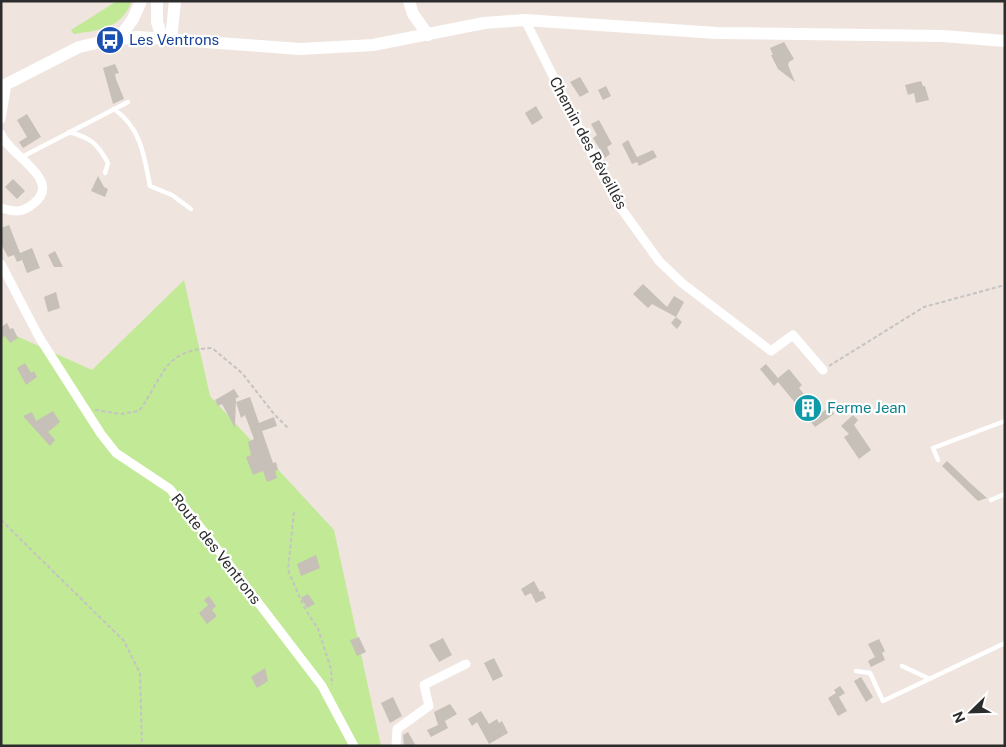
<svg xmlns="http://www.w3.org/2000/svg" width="1006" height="747" font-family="'Public Sans',sans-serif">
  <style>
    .green { fill: #c1e996 }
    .building { fill: #c6c0b9 }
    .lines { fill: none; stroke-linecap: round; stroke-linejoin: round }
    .path { stroke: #c4c4c4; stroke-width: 2; stroke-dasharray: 4 2.5; stroke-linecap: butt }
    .lane { stroke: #fff; stroke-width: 4.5 }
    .street { stroke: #fff; stroke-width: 9 }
    .secondary { stroke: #fff; stroke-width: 12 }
    .labels { text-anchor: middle; stroke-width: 4.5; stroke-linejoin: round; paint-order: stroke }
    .transit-label { font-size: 15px; fill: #164399; stroke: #fff; text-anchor: start }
    .street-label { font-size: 15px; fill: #2c2c2c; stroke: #fff }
    .culture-label { font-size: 15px; fill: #0d838f; stroke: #fff; text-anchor: start }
  </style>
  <rect width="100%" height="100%" fill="#efe4de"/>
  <g class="green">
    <path d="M117 1H131V3C120 29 99 30 74 34L71 30Z"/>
    <polygon points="184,280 210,396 334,530 381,746 1,746 1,329 92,370"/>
  </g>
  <g class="building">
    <polygon points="784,42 794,59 789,62 788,65 795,82 778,69 771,55 773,55 770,48"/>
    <polygon points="115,64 119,73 115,74 116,79 124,99 113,104 103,68"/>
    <polygon points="580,77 589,92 580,97 570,82"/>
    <polygon points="921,81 923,86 925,86 929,100 916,103 914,93 908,95 905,85"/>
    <polygon points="606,86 611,96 603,100 598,90"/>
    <polygon points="536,106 543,118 532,125 525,113"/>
    <polygon points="27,114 41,137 23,148 19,142 27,137 17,120"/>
    <polygon points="599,120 612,144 607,147 610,154 605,158 593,138 597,135 591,124"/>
    <polygon points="628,140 637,157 653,150 657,157 639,166 637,162 632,164 622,144"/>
    <polygon points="98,176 104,187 108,189 105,197 91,191"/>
    <polygon points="13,179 25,191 17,199 5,187"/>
    <polygon points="9,225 20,253 32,248 40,268 27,273 22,260 17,262 14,255 8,257 1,244 1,228"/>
    <polygon points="55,251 63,267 54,267 48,255"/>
    <polygon points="643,284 667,307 674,296 684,302 676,317 682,322 677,329 671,323 676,317 652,304 648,308 633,294"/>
    <polygon points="56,292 60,308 48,312 44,297"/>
    <polygon points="7,323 10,329 13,328 18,338 10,343 5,336 1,338 1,327"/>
    <polygon points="25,363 31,373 34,371 37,377 26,385 17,368"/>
    <polygon points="766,364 778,378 789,369 802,385 799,388 820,414 829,407 834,414 815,427 778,382 774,386 760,369"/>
    <polygon points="234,389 239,397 236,398 235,428 222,404 218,406 215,400"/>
    <polygon points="250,397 259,423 274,417 277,426 262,431 273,463 276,462 278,470 275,471 277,478 267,482 263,471 253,475 246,457 251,455 248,442 254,439 245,415 241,418 236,402"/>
    <polygon points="53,411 60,422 48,432 55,440 50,446 23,416 32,412 36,421"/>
    <polygon points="853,415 858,420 854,425 871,450 859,459 844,437 849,434 841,426"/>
    <polygon points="947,461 970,483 987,498 978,501 942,466"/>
    <polygon points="316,555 320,568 301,576 297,564"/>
    <polygon points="534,581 540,592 543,591 546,598 536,603 531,593 525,596 521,589"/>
    <polygon points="308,594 315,604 307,608 301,598"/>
    <polygon points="209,596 216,606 212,610 217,616 207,624 199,613 208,605 204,600"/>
    <polygon points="359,637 366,652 357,656 350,640"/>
    <polygon points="443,638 452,655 439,662 429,645"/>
    <polygon points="879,639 885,651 882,653 885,660 871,667 868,661 875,657 868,644"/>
    <polygon points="494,658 503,676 493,681 484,663"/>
    <polygon points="265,668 268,681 257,688 251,677"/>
    <polygon points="861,677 873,697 866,702 854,681"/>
    <polygon points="840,686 845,693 839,697 837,694 847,711 838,716 828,698 836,693 834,690"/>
    <polygon points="393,697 402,716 390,723 381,703"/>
    <polygon points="450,704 457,714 445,721 448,728 431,737 427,730 438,725 434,712"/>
    <polygon points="481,711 489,724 497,719 499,723 502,721 508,733 489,744 477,722 472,726 468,719"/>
    <polygon points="408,732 416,746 404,746 403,735"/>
  </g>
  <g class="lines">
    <g class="path">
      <polyline points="829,366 924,307 1005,285"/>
      <path d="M95 410 121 414 139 411C164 377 162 350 212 348L242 373 274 414 288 428"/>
      <polyline points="294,512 288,570 303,605 318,629 331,669 332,685"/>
      <polyline points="1,520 124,641 140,673 142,746"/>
    </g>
    <g class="lane">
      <path d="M114 109C141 128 144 155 150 186L172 195 191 209"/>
      <path d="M69 132C91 138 97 143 108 163L105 173"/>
      <polyline points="22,157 128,102"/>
      <polyline points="938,460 933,448 1005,421"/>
      <polyline points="991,500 1005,494"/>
      <polyline points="902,666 930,679"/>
      <polyline points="856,671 870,673 883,701 1005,643"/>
    </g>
    <g class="street">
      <polyline points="525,20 615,200 659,261 682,283 771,351 793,335 823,370"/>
      <polyline points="1,119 6,90 4,86"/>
      <path d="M1 134C8 155 65 180 33 204 22 213 15 212 1 208"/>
      <polyline points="1,264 39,337 101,434 116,453 170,489 208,537 322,686 354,746"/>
      <polyline points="396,746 397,729 429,706 424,685 466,664"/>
    </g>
    <g class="secondary">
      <polyline points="157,1 157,22 162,38"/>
      <polyline points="409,1 413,14 428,35"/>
      <polyline points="119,38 133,19 141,1"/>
      <polyline points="171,39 175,1"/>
      <polyline points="1,87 79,47 110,40 138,37 300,49 373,45 484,23 525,20 717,33 943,36 1005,41"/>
    </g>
  </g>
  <defs>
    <symbol id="bus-disc" viewBox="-11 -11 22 22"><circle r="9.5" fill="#1a4fb4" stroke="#fff"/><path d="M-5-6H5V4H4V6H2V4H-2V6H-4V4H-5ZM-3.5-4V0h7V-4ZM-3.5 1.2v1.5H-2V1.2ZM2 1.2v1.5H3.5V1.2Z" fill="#fff"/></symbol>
    <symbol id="building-disc" viewBox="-11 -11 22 22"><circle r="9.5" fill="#0f9aa8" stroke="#fff"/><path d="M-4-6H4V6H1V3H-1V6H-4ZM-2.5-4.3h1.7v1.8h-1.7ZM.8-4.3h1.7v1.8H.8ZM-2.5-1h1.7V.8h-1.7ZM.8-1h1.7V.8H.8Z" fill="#fff"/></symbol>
  </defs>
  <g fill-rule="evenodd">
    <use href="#bus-disc" x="94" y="24" width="32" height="32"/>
    <use href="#building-disc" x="792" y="392" width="32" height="32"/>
  </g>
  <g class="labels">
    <g class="transit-label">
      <text x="129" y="45">Les Ventrons</text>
    </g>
    <g class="street-label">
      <text transform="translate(588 143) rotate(62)" y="5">Chemin des Réveillés</text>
      <text transform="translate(216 549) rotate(52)" y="5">Route des Ventrons</text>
    </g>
    <g class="culture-label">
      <text x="827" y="413">Ferme Jean</text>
    </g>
  </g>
  <rect width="1006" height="747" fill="none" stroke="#2c2c2c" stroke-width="5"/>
  <g transform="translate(971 712) rotate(247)" stroke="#ffffff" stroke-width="4" paint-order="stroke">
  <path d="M0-4L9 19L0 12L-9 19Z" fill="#2c2c2c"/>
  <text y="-8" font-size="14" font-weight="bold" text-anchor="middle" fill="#2c2c2c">N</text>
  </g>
</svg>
